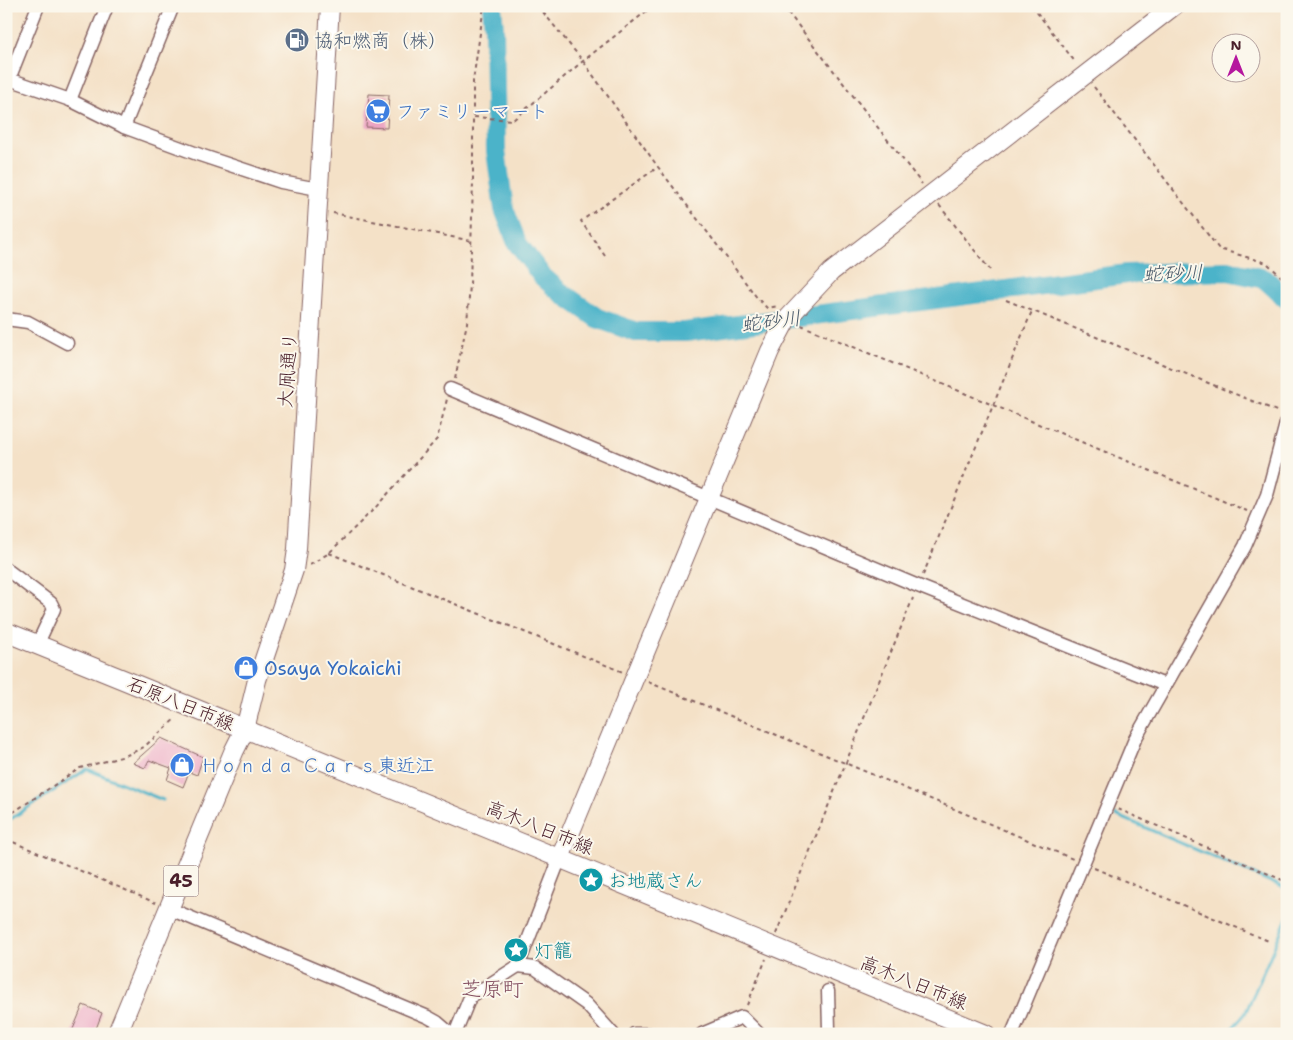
<svg xmlns="http://www.w3.org/2000/svg" width="1293" height="1040" font-family="'Shantell Sans','Klee One',sans-serif">
  <style>
    .lines { fill: none; stroke-linecap: round; stroke-linejoin: round }
    .stream { stroke: #4bb3c9; stroke-width: 3 }
    .river { stroke: #4bb3c9; stroke-width: 20 }
    .building { fill: #eca5c3 }
    .street-casing { stroke: #866362; stroke-width: 15 }
    .secondary-casing { stroke: #866362; stroke-width: 20 }
    .primary-casing { stroke: #866362; stroke-width: 21 }
    .path { stroke: #866362; stroke-width: 2; stroke-dasharray: 4 4; stroke-linecap: butt }
    .street { stroke: #fff; stroke-width: 12 }
    .secondary { stroke: #fff; stroke-width: 18 }
    .primary { stroke: #fff; stroke-width: 19 }
    .labels { text-anchor: middle; stroke-width: 4; stroke-linejoin: round; paint-order: stroke }
    .shield { fill: #fbf7ec; stroke: #7f6065; stroke-width: 1 }
    .shield-label { font-size: 18px; font-weight: bold; fill: #4a1f2b }
    .service-label { font-size: 19px; fill: #4e5e75; stroke: #fbf7ec; text-anchor: start }
    .shop-label { font-size: 19px; fill: #366cbe; stroke: #fbf7ec; text-anchor: start }
    .street-label { font-size: 19px; fill: #4a1f2b; stroke: #fbf7ec }
    .culture-label { font-size: 19px; fill: #0d838f; stroke: #fbf7ec; text-anchor: start }
    .water-label { font-size: 20px; font-style: italic; fill: #4a5a6a; stroke: #fbf7ec }
    .quarter-label { font-size: 21px; fill: #834e60; stroke: #fbf7ec }
  </style>
  <rect width="100%" height="100%" fill="#fbf7ec"/>
  <filter id="ink" filterUnits="userSpaceOnUse"><feTurbulence type="fractalNoise" baseFrequency=".02" numOctaves="2"/><feDisplacementMap in="SourceGraphic" scale="10" xChannelSelector="R" yChannelSelector="G"/><feConvolveMatrix kernelMatrix="1 2 1 2 8 2 1 2 1" color-interpolation-filters="sRGB"/></filter>
  <filter id="wash" filterUnits="userSpaceOnUse"><feTurbulence type="fractalNoise" baseFrequency=".0096" numOctaves="4" result="noise"/><feDisplacementMap in="SourceGraphic" scale="20" xChannelSelector="R" yChannelSelector="G"/><feGaussianBlur stdDeviation="1.12" result="paint"/><feColorMatrix in="noise" values="0 0 0 0 0 0 0 0 0 0 0 0 0 0 0 0 0 1.4 0 .05"/><feComposite in="paint" operator="in"/></filter>
  <g filter="url(#wash)">
    <rect width="100%" height="100%" fill="#f4e1c7"/>
    <g class="lines">
      <g class="stream">
        <polyline points="1116,815 1287,889"/>
        <polyline points="6,822 87,769 163,800"/>
        <polyline points="1227,1034 1245,1014 1287,918"/>
      </g>
      <polyline class="river" points="492,6 494,28 496,151 504,209 517,243 542,276 559,291 597,318 636,332 685,332 1127,274 1228,271 1265,279 1287,299"/>
    </g>
    <g id="blocks">
      <g class="building">
        <polygon points="369,94 389,95 387,128 366,127"/>
        <polygon points="161,738 203,757 197,775 189,772 183,787 167,780 171,768 149,760 145,768 133,763"/>
        <polygon points="83,1005 102,1013 94,1034 71,1034"/>
      </g>
    </g>
  </g>
  <g filter="url(#ink)">
    <use href="#blocks" fill-opacity="0" stroke="#866362" stroke-width="1"/>
    <g class="lines">
      <defs>
        <g id="street">
          <polyline points="6,78 70,100 124,127 200,155 281,182 318,189"/>
          <polyline points="9,79 38,6"/>
          <polyline points="70,100 107,6"/>
          <polyline points="124,127 173,6"/>
          <polyline points="6,319 28,322 67,343"/>
          <polyline points="450,389 918,586 1165,685"/>
          <polyline points="6,569 51,603 54,609 37,645"/>
          <polyline points="170,909 428,1017 437,1022 451,1034"/>
          <polyline points="518,966 535,968 586,1004 613,1034"/>
          <polyline points="455,1034 470,997 518,966 560,858"/>
          <polyline points="634,1034 649,1034"/>
          <polyline points="702,1034 742,1017 759,1034"/>
          <polyline points="826,1034 829,1029 828,991"/>
          <polyline points="1012,1034 1135,739 1245,546 1267,495 1287,420"/>
        </g>
        <g id="secondary">
          <polyline points="330,6 297,549 294,570 257,680 245,729 986,1034"/>
          <polyline points="560,858 770,351 787,319 831,272 1174,6"/>
        </g>
        <polyline id="primary" points="6,632 245,729 234,751 117,1034"/>
      </defs>
      <use href="#street" class="street-casing"/>
      <use href="#secondary" class="secondary-casing"/>
      <use href="#primary" class="primary-casing"/>
      <g class="path">
        <polyline points="538,6 583,61 658,167 758,299 767,308 778,306"/>
        <polyline points="783,6 922,184"/>
        <polyline points="1032,6 1076,63"/>
        <polyline points="1281,6 1287,14"/>
        <polyline points="1094,87 1219,249 1267,263 1287,282"/>
        <polyline points="474,117 513,120 583,61 653,6"/>
        <polyline points="939,205 990,270"/>
        <polyline points="333,213 472,241"/>
        <polyline points="605,256 581,221 658,167"/>
        <polyline points="1006,300 1279,412"/>
        <polyline points="801,325 1247,511"/>
        <polyline points="455,379 467,323 470,285 473,182 473,81 484,6"/>
        <polyline points="329,553 623,672"/>
        <polyline points="310,565 329,553 375,508 437,439 447,399"/>
        <polyline points="923,575 1032,311"/>
        <polyline points="648,682 845,763 1073,859"/>
        <polyline points="1118,809 1287,882"/>
        <polyline points="6,817 80,768 125,756 144,747 176,718"/>
        <polyline points="6,839 156,903"/>
        <polyline points="1094,868 1271,942"/>
        <polyline points="776,934 913,598"/>
        <polyline points="747,1005 766,959"/>
      </g>
      <use href="#street" class="street"/>
      <use href="#secondary" class="secondary"/>
      <use href="#primary" class="primary"/>
    </g>
  </g>
  <defs>
    <symbol id="fuel-disc" viewBox="-11 -11 22 22"><circle r="9.5" fill="#5c6f8a" stroke="#fbf7ec"/><path d="M-5.5-6h7V0h2V4h1.3V-2.5L3-4.5l.8-.8L6-3V5H2.5V1h-1V6h-7ZM-4.2-4.7v3.2H.2V-4.7Z" fill="#fff"/></symbol>
    <symbol id="supermarket-disc" viewBox="-11 -11 22 22"><circle r="9.5" fill="#3f7fe0" stroke="#fbf7ec"/><path d="M-6-5.5h2.5l.6 2H6L4.5 2H-2.5L-4.4-4H-6ZM-1.5 3.2a1.3 1.3 0 1 0 .1 0ZM3 3.2a1.3 1.3 0 1 0 .1 0Z" fill="#fff"/></symbol>
    <symbol id="shop-disc" viewBox="-11 -11 22 22"><circle r="9.5" fill="#3f7fe0" stroke="#fbf7ec"/><path d="M-5-2.5h2.3a2.7 3.5 0 0 1 5.4 0H5L5.5 6h-11ZM-1.5-2.5h3a1.5 2.3 0 0 0-3 0Z" fill="#fff"/></symbol>
    <symbol id="sight-disc" viewBox="-11 -11 22 22"><circle r="9.5" fill="#0f9aa8" stroke="#fbf7ec"/><path d="M0-6L1.8-2.2L6-1.7L2.9 1.2L3.7 5.4L0 3.3L-3.7 5.4L-2.9 1.2L-6-1.7L-1.8-2.2Z" fill="#fff"/></symbol>
  </defs>
  <g fill-rule="evenodd">
    <use href="#fuel-disc" x="283" y="26" width="28" height="28"/>
    <use href="#supermarket-disc" x="364" y="97" width="28" height="28"/>
    <use href="#shop-disc" x="232" y="654" width="28" height="28"/>
    <use href="#shop-disc" x="168" y="751" width="28" height="28"/>
    <use href="#sight-disc" x="577" y="866" width="28" height="28"/>
    <use href="#sight-disc" x="502" y="936" width="28" height="28"/>
  </g>
  <g class="labels">
    <rect class="shield" x="163.5" y="865.5" width="35" height="31" rx="4"/>
    <g class="shield-label">
      <text x="181" y="887">45</text>
    </g>
    <g class="service-label">
      <text x="314" y="47">協和燃商（株）</text>
    </g>
    <g class="shop-label">
      <text x="396" y="118">ファミリーマート</text>
      <text x="264" y="675">Osaya Yokaichi</text>
      <text x="200" y="772">Ｈｏｎｄａ Ｃａｒｓ東近江</text>
    </g>
    <g class="street-label">
      <text transform="translate(287 370) rotate(-86)" y="7">大凧通り</text>
      <text transform="translate(181 703) rotate(22)" y="7">石原八日市線</text>
      <text transform="translate(540 827) rotate(22)" y="7">高木八日市線</text>
      <text transform="translate(914 982) rotate(22)" y="7">高木八日市線</text>
    </g>
    <g class="culture-label">
      <text x="608" y="887">お地蔵さん</text>
      <text x="534" y="957">灯籠</text>
    </g>
    <g class="water-label">
      <text transform="translate(1173 273) rotate(-2)" y="7">蛇砂川</text>
      <text transform="translate(771 321) rotate(-7)" y="7">蛇砂川</text>
    </g>
    <g class="quarter-label">
      <text x="492" y="996">芝原町</text>
    </g>
  </g>
  <rect width="1293" height="1040" fill="none" stroke="#fbf7ec" stroke-width="25"/>
  <g transform="translate(1236 58)"><circle r="24" fill="#fbf7ec" stroke="#b4a19f"/>
  <path d="M0-4L9 19L0 12L-9 19Z" fill="#b5179e"/>
  <text y="-8" font-size="14" font-weight="bold" text-anchor="middle" fill="#4a1f2b">N</text>
  </g>
</svg>
